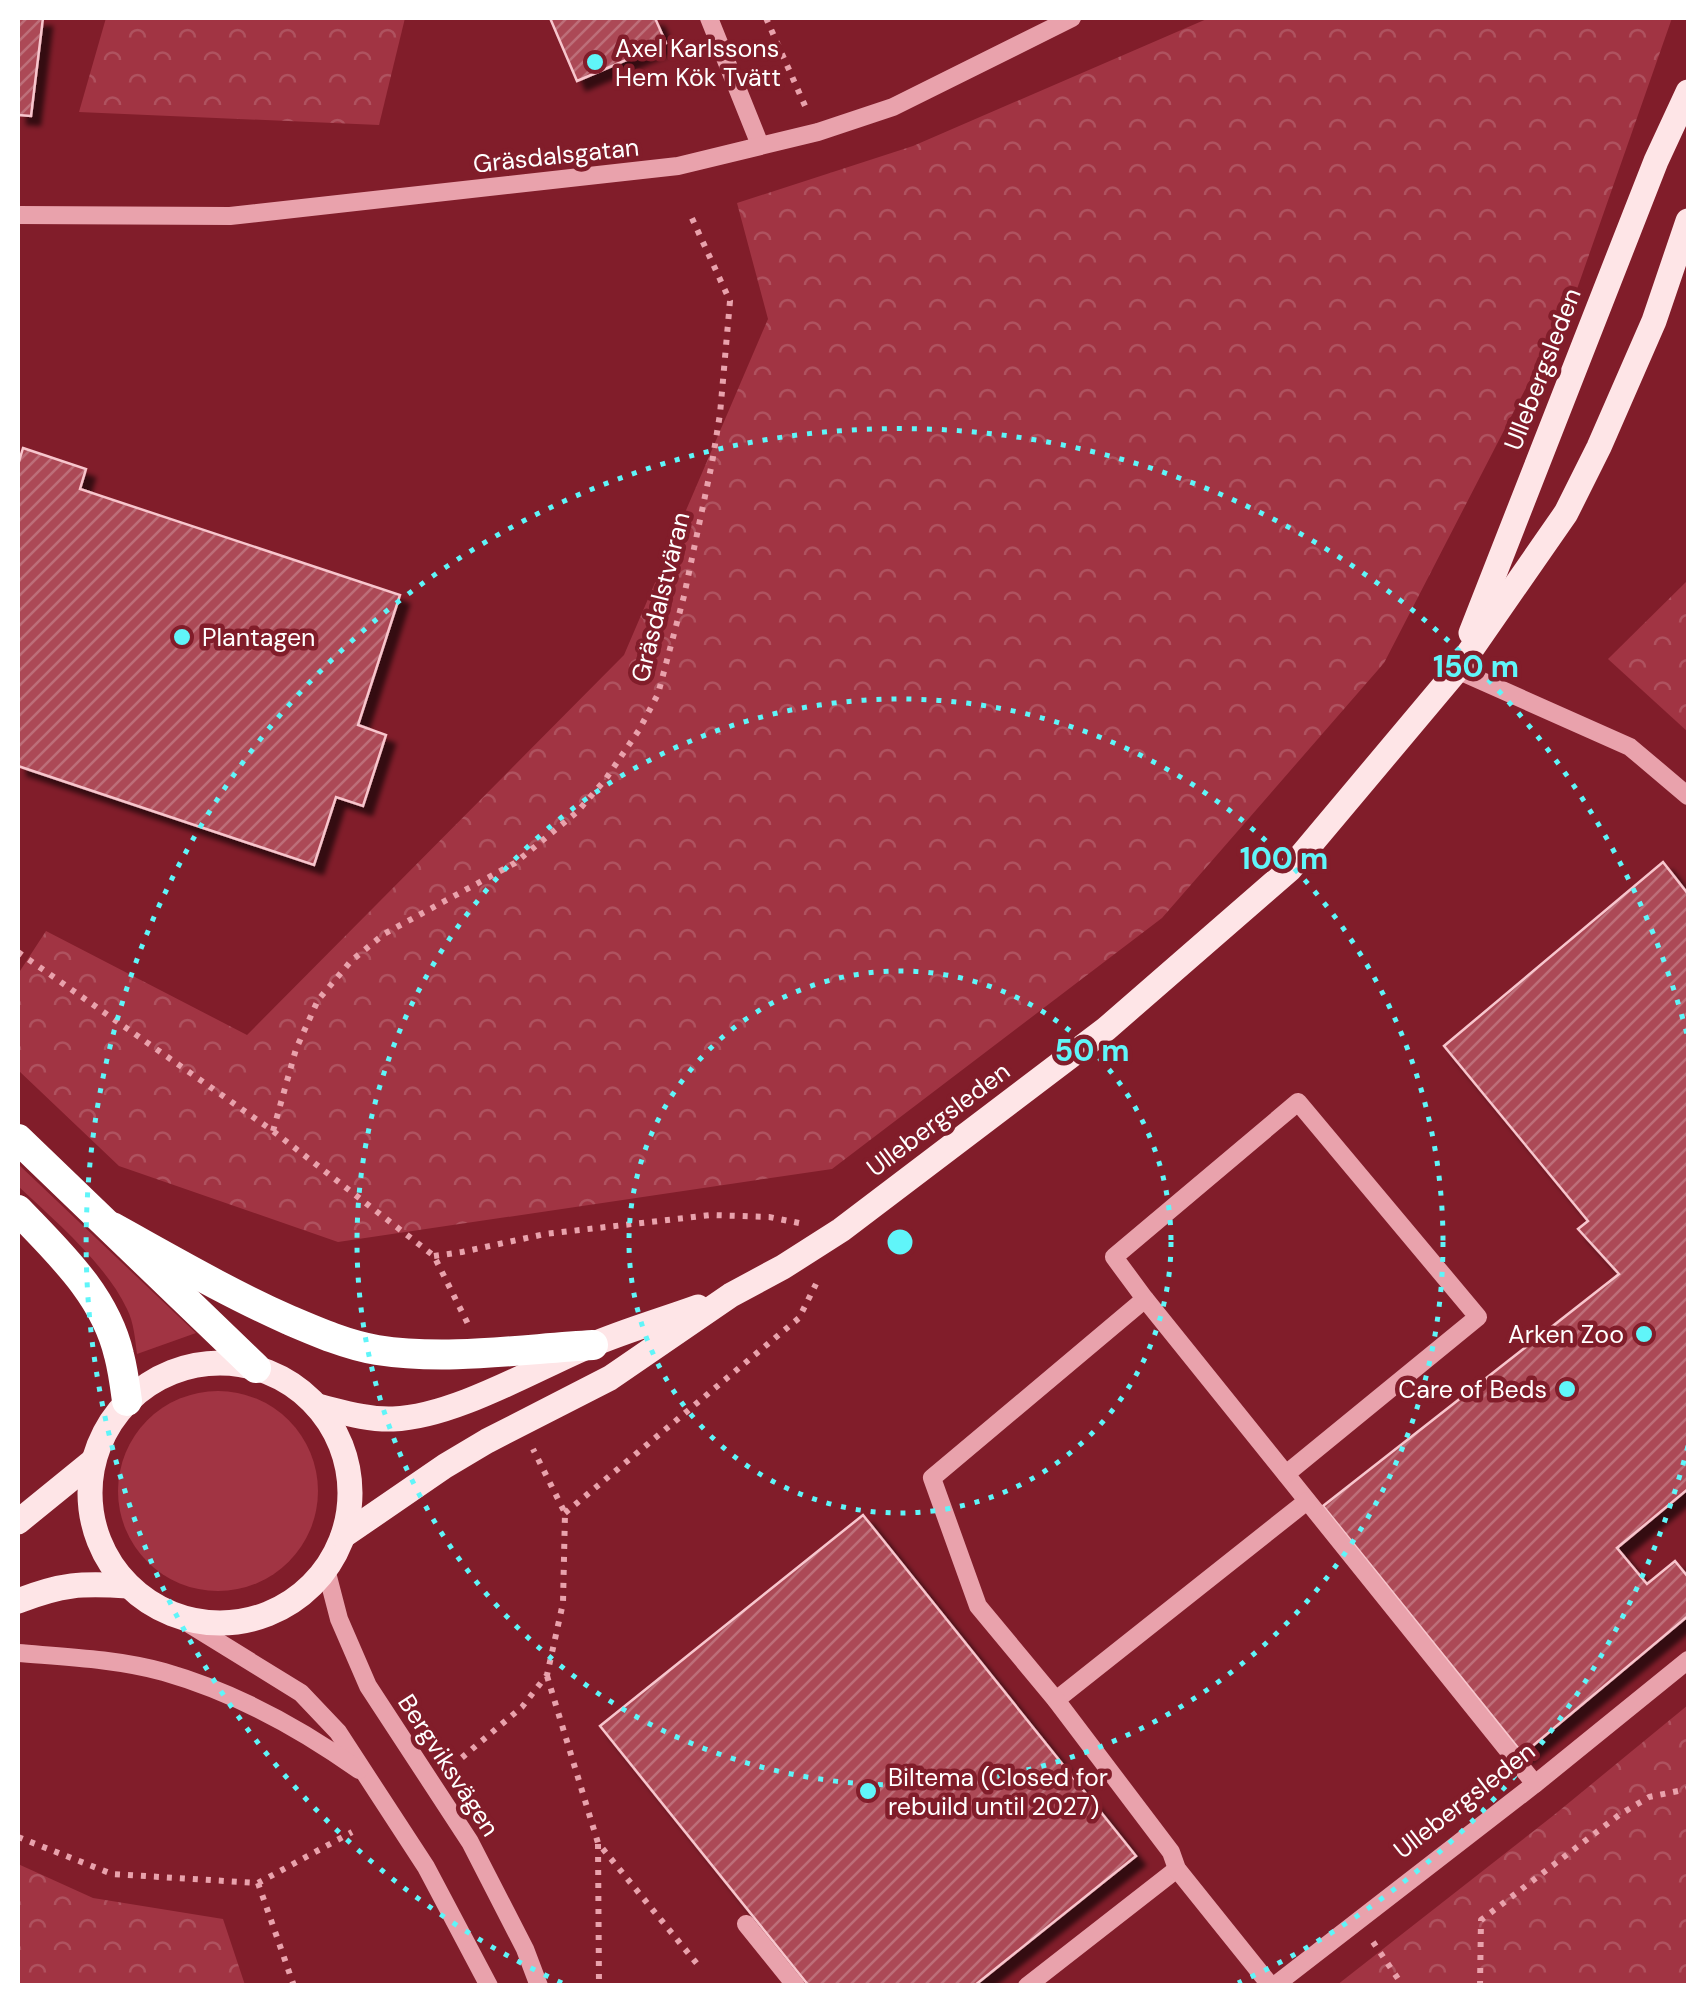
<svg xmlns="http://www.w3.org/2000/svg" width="1706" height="2003" font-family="'DM Sans',sans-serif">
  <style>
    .grass { fill: #a13443 }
    .forest { fill: url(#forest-crowns) }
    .building { fill: url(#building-hatch); stroke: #f7c6cd; stroke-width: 2.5; filter: url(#shadow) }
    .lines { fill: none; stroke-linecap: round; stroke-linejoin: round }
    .path { stroke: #e9a2ac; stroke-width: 6; stroke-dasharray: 5 8; stroke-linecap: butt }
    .minor { stroke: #e9a2ac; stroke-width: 18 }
    .major { stroke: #fee5e7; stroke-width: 25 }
    .highway { stroke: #fff; stroke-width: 30 }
    .ring { fill: none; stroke: #60f5f9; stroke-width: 5; stroke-dasharray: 5 10 }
    .poi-dot { fill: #60f5f9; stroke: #811d2a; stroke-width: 4 }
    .labels { text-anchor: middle; stroke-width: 9; stroke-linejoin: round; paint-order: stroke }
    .poi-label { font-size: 25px; fill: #fff; stroke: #811d2a; text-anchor: start }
    .street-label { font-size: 25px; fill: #fff; stroke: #811d2a }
    .centre { fill: #60f5f9; stroke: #811d2a; stroke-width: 5 }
    .ring-label { font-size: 30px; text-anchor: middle; font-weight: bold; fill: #60f5f9; stroke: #811d2a; stroke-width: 9; stroke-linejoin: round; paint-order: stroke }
  </style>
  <defs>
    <pattern id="forest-crowns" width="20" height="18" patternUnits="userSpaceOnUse" patternTransform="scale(2.5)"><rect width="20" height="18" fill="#a13443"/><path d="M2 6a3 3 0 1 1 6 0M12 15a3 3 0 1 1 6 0" fill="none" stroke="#af525f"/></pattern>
    <pattern id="building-hatch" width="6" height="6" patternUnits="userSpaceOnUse" patternTransform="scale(2.5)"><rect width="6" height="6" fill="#ac4a57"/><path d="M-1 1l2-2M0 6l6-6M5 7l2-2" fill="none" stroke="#bd6e79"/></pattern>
    <filter id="shadow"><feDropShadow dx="9" dy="9" stdDeviation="2.5" flood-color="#0009"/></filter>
  </defs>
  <rect width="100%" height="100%" fill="#811d2a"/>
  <g class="grass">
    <path d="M18 1164 196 1333 137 1354C135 1339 134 1323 127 1309 106 1264 54 1220 18 1186Z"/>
    <circle cx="218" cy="1491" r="100"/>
  </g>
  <g class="forest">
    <polygon points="106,18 405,18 379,125 79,112"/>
    <polygon points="1209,18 1672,18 1577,289 1384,663 1162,918 832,1169 338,1242 119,1166 18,1070 18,974 46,931 247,1035 624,655 768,319 737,203 913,146"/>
    <polygon points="1688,580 1688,732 1608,659"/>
    <polygon points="1688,1705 1688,1985 1337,1985 1554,1815"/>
    <polygon points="18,1864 93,1898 223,1919 245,1985 18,1985"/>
  </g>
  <g class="building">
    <polygon points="18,18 43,18 31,116 18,115"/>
    <polygon points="550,18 655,18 666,43 577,81"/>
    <polygon points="23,448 86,469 80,489 400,595 358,725 386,735 363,806 336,797 314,865 18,766 18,465"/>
    <polygon points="1663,862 1688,894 1688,1489 1617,1548 1647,1584 1675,1561 1688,1577 1688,1616 1523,1754 1323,1506 1619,1274 1578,1229 1588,1221 1444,1046"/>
    <polygon points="863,1515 1136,1856 974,1986 809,1986 600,1726"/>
  </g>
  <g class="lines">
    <g class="path">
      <polyline points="766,18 806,108"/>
      <polyline points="18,952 273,1131 434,1256 468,1324"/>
      <polyline points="273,1131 296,1049 318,1000 351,961 384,934 515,863 577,812 605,780 639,730 658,694 684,596 712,463 720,414 730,301 690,214"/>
      <polyline points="434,1256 462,1252 545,1234 711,1215 769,1217 799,1223"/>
      <polyline points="565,1513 799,1318 816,1284"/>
      <polyline points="547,1676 598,1843 698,1965"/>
      <polyline points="452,1766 522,1707 547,1675 563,1603 565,1513 533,1449"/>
      <polyline points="18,1837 112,1874 258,1883 352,1832"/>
      <polyline points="598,1844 599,1986"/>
      <polyline points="258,1883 294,1986"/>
      <polyline points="1373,1942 1403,1986"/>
      <polyline points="1480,1986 1481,1920 1619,1815 1649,1797 1688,1789"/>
    </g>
    <g class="minor">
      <polyline points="709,18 760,145"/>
      <polyline points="18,215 230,216 678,166 818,132 893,107 1072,18"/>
      <polyline points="1457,670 1630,747 1688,796"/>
      <polyline points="1145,1299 1535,1784"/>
      <polyline points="326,1569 339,1619 368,1686 470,1842 525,1949 539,1986"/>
      <polyline points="178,1617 301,1693 338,1732 426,1867 489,1986"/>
      <path d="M18 1653C66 1657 117 1659 164 1672 234 1692 300 1728 359 1770"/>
      <polyline points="1056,1700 1307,1501"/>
      <polyline points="746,1924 796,1986"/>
      <polyline points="1027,1986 1177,1869"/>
      <polyline points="1271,1986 1177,1869 1171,1852 1056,1700 978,1606 932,1478 1145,1299 1114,1257 1298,1102 1478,1317 1286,1474"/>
      <polyline points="1274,1986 1535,1784 1688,1660"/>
    </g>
    <g class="major">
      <polyline points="1471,633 1656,161 1688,92"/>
      <circle cx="220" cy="1493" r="130"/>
      <path d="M317 1406C342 1412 368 1420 393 1419 453 1417 533 1370 589 1346 624 1331 662 1320 698 1307"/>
      <polyline points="18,1522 93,1461"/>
      <polyline points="343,1536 445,1466 487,1441 610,1378 731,1295 783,1267 841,1230 1106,1029 1290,869 1457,670 1566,513 1599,447 1654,321 1688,221"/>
      <path d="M18 1601C62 1584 81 1583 128 1586"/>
    </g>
    <g class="highway">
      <polyline points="18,1139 256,1368"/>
      <path d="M18 1210C59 1253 105 1295 119 1355 123 1370 125 1386 127 1401"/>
      <path d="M112 1227C170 1259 228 1293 289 1320 317 1332 347 1345 377 1350 447 1361 522 1349 593 1345"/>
    </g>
  </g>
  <g class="ring">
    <circle cx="900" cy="1242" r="271"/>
    <circle cx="900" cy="1242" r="543"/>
    <path d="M1688 1446A814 814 0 0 1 1238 1983M562 1983A814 814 0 1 1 1688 1038"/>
  </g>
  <g class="poi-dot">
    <circle cx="595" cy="62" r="10"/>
    <circle cx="182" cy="637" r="10"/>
    <circle cx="1644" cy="1334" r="10"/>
    <circle cx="1567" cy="1389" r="10"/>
    <circle cx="868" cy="1791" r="10"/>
  </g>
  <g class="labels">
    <g class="poi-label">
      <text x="615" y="57">Axel Karlssons<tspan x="615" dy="29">Hem Kök Tvätt</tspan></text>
      <text x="202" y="646">Plantagen</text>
      <text x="1624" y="1343" text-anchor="end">Arken Zoo</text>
      <text x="1547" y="1398" text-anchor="end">Care of Beds</text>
      <text x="888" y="1786">Biltema (Closed for<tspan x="888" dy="29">rebuild until 2027)</tspan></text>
    </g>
    <g class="street-label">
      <text transform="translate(556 155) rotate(-6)" y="9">Gräsdalsgatan</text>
      <text transform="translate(1542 369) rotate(-69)" y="9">Ullebergsleden</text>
      <text transform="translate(660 597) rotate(-76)" y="9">Gräsdalstväran</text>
      <text transform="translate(938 1119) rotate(-37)" y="9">Ullebergsleden</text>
      <text transform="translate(449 1765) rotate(57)" y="9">Bergviksvägen</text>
      <text transform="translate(1464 1800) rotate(-38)" y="9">Ullebergsleden</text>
    </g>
  </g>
  <circle cx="900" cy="1242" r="15" class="centre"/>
  <g class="ring-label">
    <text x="1476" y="677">150 m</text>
    <text x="1284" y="869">100 m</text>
    <text x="1092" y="1061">50 m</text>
  </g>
  <rect width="1706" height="2003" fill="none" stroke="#ffffff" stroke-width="40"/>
</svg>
